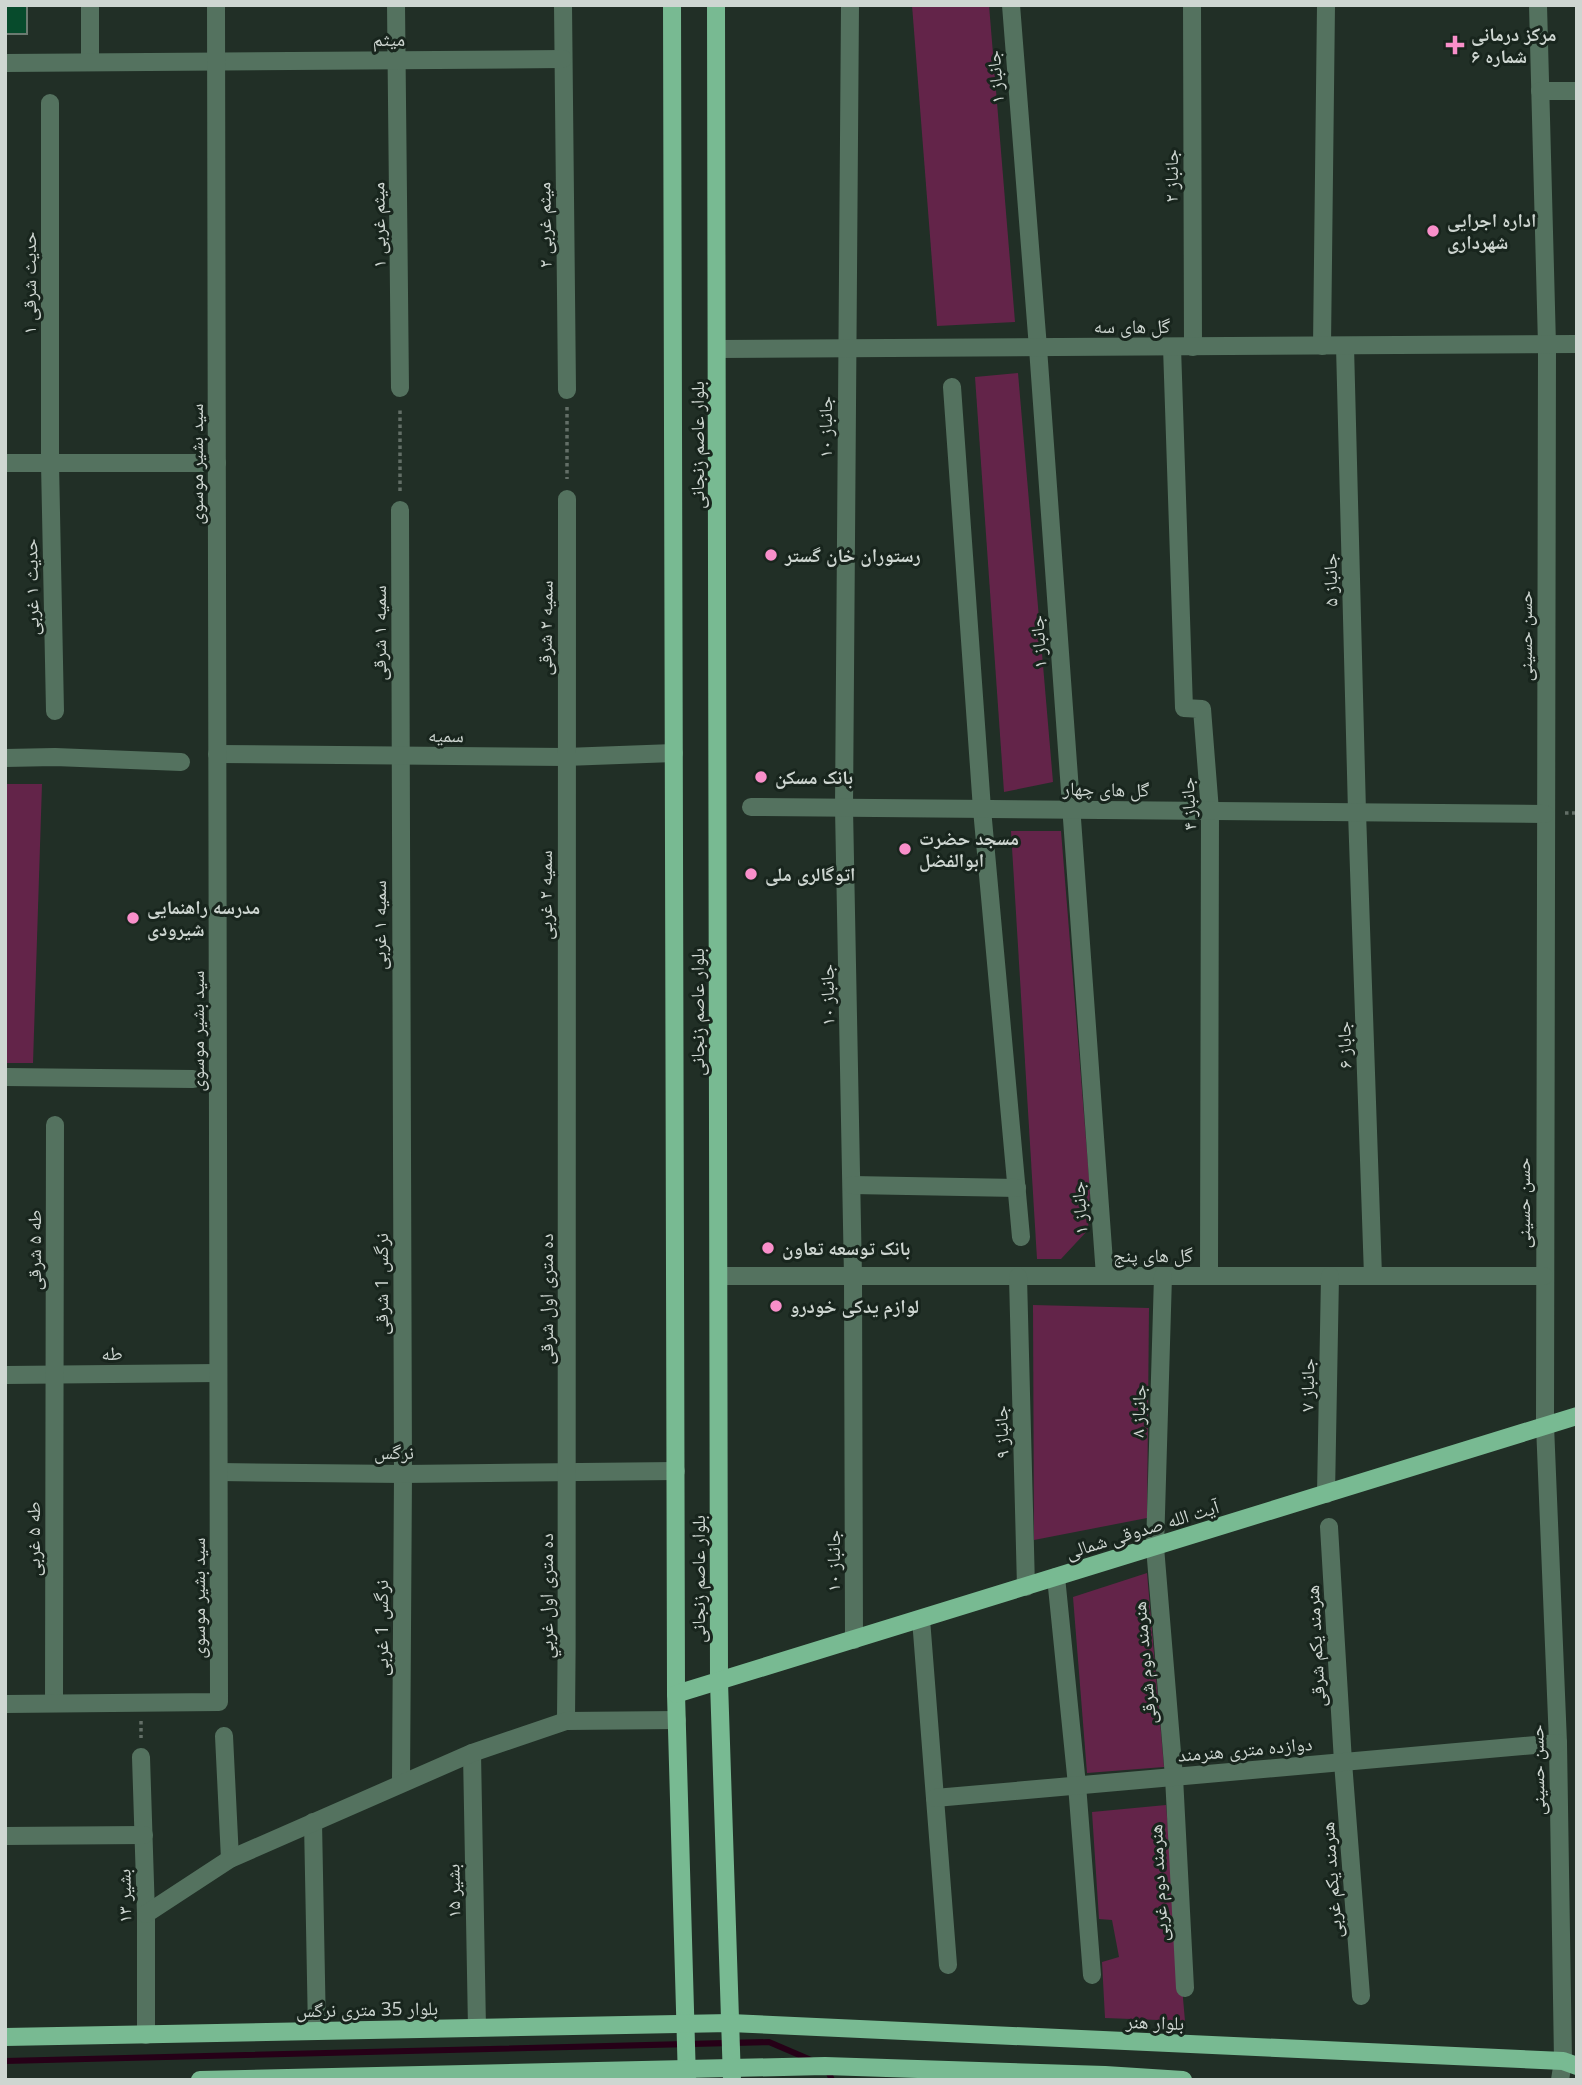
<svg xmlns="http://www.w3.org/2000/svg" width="1582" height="2085" font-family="'Open Sans','Noto Naskh Arabic',sans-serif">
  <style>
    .green { fill: #632449 }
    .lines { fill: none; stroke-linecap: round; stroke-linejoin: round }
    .stream { stroke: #260017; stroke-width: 6 }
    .building { fill: #074b2c; stroke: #6b7a70; stroke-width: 2 }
    .path { stroke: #636f67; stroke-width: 3.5; stroke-dasharray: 3.5 3.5; stroke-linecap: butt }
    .minor { stroke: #54725f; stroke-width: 18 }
    .major { stroke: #78ba92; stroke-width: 18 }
    .poi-dot { fill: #f98fca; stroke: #18251d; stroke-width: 2.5 }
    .labels { text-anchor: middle; stroke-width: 6; stroke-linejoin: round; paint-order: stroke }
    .poi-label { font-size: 19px; font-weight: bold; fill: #ced6d1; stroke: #18251d; text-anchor: start }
    .street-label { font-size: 19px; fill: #ced6d1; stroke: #18251d }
  </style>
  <rect width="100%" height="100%" fill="#212f26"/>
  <g class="green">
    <polygon points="912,5 989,5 1015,322 937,326"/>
    <polygon points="1018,373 1053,782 1004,792 975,377"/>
    <polygon points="5,784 42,784 33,1063 5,1063"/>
    <polygon points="1011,831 1061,831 1090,1189 1088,1230 1061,1259 1037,1259"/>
    <polygon points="1033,1305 1149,1308 1147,1518 1034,1540"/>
    <polygon points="1147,1573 1164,1767 1087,1773 1073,1597"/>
    <polygon points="1166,1805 1185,2021 1105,2018 1102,1962 1119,1957 1112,1920 1099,1919 1092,1812"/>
  </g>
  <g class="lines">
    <g class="stream">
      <polyline points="5,2061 769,2042 811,2060"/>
      <polyline points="827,2069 832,2080"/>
    </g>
  </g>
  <rect class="building" x="5" y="5" width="22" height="29"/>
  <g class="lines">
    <g class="path">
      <polyline points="567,407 567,479"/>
      <polyline points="400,491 400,407"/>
      <polyline points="1565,813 1577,813"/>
      <polyline points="141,1721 141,1738"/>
    </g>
    <g class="minor">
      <polyline points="90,5 90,61"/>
      <polyline points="396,5 400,388"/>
      <polyline points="563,5 567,390"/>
      <polyline points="850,5 844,808 853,1277 854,1640"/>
      <polyline points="1011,5 1038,348 1105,1276"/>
      <polyline points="1192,5 1193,347"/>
      <polyline points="1538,5 1547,345 1545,1425 1558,1743 1563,2061 1560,2080"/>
      <polyline points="5,63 563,59"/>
      <polyline points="1540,91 1577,91"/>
      <polyline points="50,103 50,463 55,711"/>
      <polyline points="1322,346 1326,5"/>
      <polyline points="1345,346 1357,812 1373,1276"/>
      <polyline points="1172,347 1184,708 1202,709 1210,811 1209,1276"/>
      <polyline points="717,349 1577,344"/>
      <polyline points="952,387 982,809 1021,1237"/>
      <polyline points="5,463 217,463"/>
      <polyline points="400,510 403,1474 401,1783"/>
      <polyline points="217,754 565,757 674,753"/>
      <polyline points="5,758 55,757 181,762"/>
      <polyline points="751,807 1545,814"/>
      <polyline points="5,1077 193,1079"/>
      <polyline points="852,1185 1017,1188"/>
      <polyline points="719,1276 1544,1276"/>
      <polyline points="1163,1276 1155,1547 1174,1777 1185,1988"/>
      <polyline points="1018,1277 1026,1587"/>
      <polyline points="5,1375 218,1373"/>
      <polyline points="219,1472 403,1474 676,1471"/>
      <polyline points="1326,1494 1330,1276"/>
      <polyline points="1329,1527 1343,1762 1361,1996"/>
      <polyline points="1056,1577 1077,1785 1092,1975"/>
      <polyline points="921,1619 948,1965"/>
      <polyline points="54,1703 55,1125"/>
      <polyline points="5,1704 219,1702 216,5"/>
      <path d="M566 1721C570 1314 564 907 567 499"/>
      <polyline points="224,1736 230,1859"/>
      <polyline points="472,1753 477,2028"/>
      <polyline points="141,1757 146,1914 146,2035"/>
      <polyline points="935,1798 1558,1743"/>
      <polyline points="313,1822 317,2031"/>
      <polyline points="5,1836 144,1835"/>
      <polyline points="146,1914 230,1859 472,1753 566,1721 677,1720"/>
    </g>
    <g class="major">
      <polyline points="672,5 676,1694 687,2080"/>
      <polyline points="716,5 719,1682 732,2080"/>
      <polyline points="676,1694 1577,1416"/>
      <polyline points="5,2037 730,2023 1563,2061 1577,2066"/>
      <polyline points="200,2080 825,2066 1105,2075 1183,2080"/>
    </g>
  </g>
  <g class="poi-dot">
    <path d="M1451.5 34.5h7v7h7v7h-7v7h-7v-7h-7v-7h7z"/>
    <circle cx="1433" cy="231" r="7"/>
    <circle cx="771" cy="555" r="7"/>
    <circle cx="761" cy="777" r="7"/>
    <circle cx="905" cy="849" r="7"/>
    <circle cx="751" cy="874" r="7"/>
    <circle cx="133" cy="918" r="7"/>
    <circle cx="768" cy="1248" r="7"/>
    <circle cx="776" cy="1306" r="7"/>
  </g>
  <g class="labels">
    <g class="poi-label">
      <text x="1471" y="41">مرکز درمانی<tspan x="1471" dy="22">شماره ۶</tspan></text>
      <text x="1447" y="227">اداره اجرایی<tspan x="1447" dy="22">شهرداری</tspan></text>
      <text x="785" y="562">رستوران خان گستر</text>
      <text x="775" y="784">بانک مسکن</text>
      <text x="919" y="845">مسجد حضرت<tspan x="919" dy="22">ابوالفضل</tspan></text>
      <text x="765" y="881">اتوگالری ملی</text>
      <text x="147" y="914">مدرسه راهنمایی<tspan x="147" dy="22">شیرودی</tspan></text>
      <text x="782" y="1255">بانک توسعه تعاون</text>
      <text x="790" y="1313">لوازم یدکی خودرو</text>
    </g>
    <g class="street-label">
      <text x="389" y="46">میثم</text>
      <text transform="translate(995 77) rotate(-95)" y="7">جانباز ۱</text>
      <text transform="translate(1171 176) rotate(-90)" y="7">جانباز ۲</text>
      <text transform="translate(378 225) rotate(-91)" y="7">میثم غربی ۱</text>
      <text transform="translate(544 225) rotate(-91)" y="7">میثم غربی ۲</text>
      <text transform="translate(29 283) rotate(-90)" y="7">حدیث شرقی ۱</text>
      <text x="1132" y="333">گل های سه</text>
      <text transform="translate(825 427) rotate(-90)" y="7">جانباز ۱۰</text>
      <text transform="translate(697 445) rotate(-90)" y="7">بلوار عاصم زنجانی</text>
      <text transform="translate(196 464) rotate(-90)" y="7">سید بشیر موسوی</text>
      <text transform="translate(1330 580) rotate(-91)" y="7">جانباز ۵</text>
      <text transform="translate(31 587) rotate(-91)" y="7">حدیث ۱ غربی</text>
      <text transform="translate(545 628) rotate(-89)" y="7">سمیه ۲ شرقی</text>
      <text transform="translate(379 633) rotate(-90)" y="7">سمیه ۱ شرقی</text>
      <text transform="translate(1525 636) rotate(-90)" y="7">حسن حسینی</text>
      <text transform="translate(1038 642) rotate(-94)" y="7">جانباز ۱</text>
      <text transform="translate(446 735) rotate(1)" y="7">سمیه</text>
      <text transform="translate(1106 789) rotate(1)" y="7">گل های چهار</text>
      <text transform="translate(1188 804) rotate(-93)" y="7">جانباز ۴</text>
      <text transform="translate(545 895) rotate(-90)" y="7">سمیه ۲ غربی</text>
      <text transform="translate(379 925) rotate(-90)" y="7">سمیه ۱ غربی</text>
      <text transform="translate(827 995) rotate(-91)" y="7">جانباز ۱۰</text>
      <text transform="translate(697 1012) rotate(-90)" y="7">بلوار عاصم زنجانی</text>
      <text transform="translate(197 1031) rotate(-90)" y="7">سید بشیر موسوی</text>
      <text transform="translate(1344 1045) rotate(-92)" y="7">جاباز ۶</text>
      <text transform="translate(1523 1203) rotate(-90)" y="7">حسن حسینی</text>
      <text transform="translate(1079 1208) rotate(-94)" y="7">جانباز ۱</text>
      <text transform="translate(34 1250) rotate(-90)" y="7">طه ۵ شرقی</text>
      <text x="1153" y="1262">گل های پنج</text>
      <text transform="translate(381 1284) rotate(-90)" y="7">نرگس 1 شرقی</text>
      <text transform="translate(546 1299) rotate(-90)" y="7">ده متری اول شرقی</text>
      <text transform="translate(112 1353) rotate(-1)" y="7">طه</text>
      <text transform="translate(1307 1385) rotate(-89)" y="7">جانباز ۷</text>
      <text transform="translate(1138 1411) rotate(-88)" y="7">جانباز ۸</text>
      <text transform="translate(1001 1432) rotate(-92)" y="7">جانباز ۹</text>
      <text x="394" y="1459">نرگس</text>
      <text transform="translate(1142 1529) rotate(-17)" y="7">آیت الله صدوقی شمالی</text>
      <text transform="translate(33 1539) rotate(-90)" y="7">طه ۵ غربی</text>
      <text transform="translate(833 1561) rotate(-90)" y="7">جانباز ۱۰</text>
      <text transform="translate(698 1579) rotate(-90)" y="7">بلوار عاصم زنجانی</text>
      <text transform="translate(546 1596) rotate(-90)" y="7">ده متری اول غربي</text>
      <text transform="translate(198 1598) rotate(-90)" y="7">سید بشیر موسوی</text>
      <text transform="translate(381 1628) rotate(-90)" y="7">نرگس 1 غربی</text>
      <text transform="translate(1315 1646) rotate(-93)" y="7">هنرمند یکم شرقی</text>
      <text transform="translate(1144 1663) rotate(-95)" y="7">هنرمند دوم شرقی</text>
      <text transform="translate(1245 1749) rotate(-5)" y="7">دوازده متری هنرمند</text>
      <text transform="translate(1537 1770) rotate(-91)" y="7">حسن حسینی</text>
      <text transform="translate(1331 1880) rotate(-94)" y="7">هنرمند یکم غربی</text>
      <text transform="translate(1158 1883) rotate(-93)" y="7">هنرمند دوم غربی</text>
      <text transform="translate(453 1891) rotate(-91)" y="7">بشیر ۱۵</text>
      <text transform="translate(124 1896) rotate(-91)" y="7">بشیر ۱۳</text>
      <text transform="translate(367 2009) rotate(-1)" y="7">بلوار 35 متری نرگس</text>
      <text transform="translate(1155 2022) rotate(2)" y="7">بلوار هنر</text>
    </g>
  </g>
  <rect width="1582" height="2085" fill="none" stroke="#ced6d1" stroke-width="14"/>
</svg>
